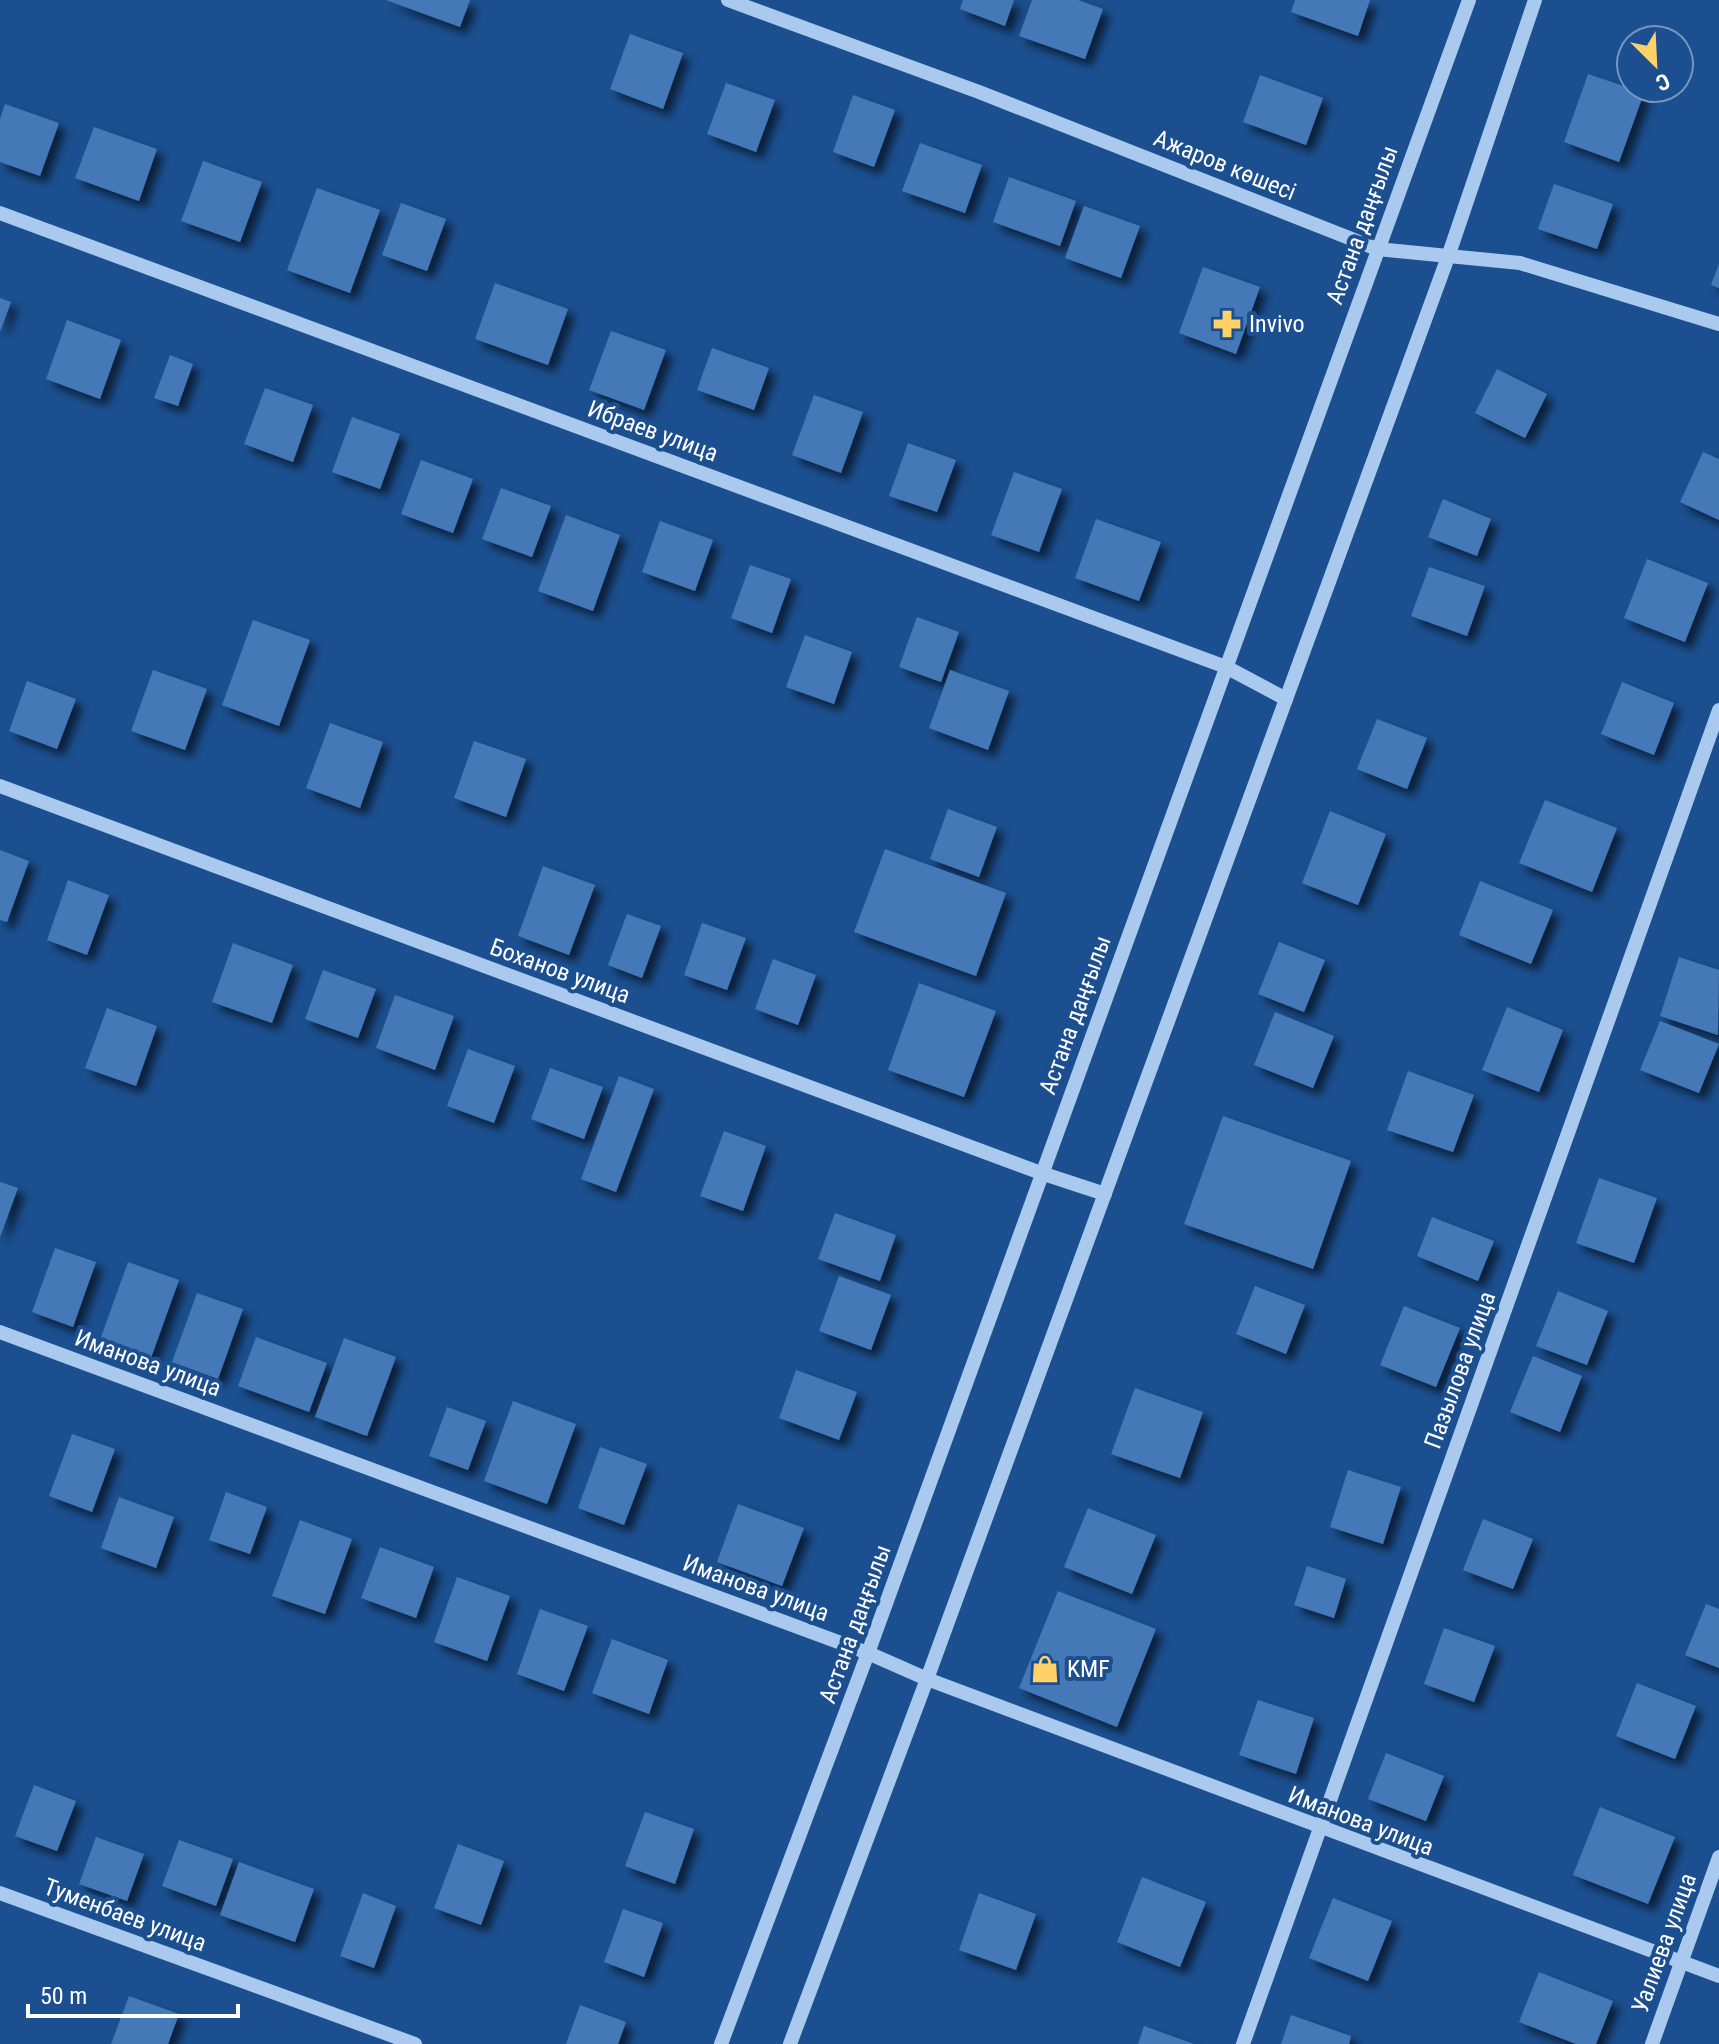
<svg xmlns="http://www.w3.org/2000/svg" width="1719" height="2044" font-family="'Roboto Condensed',sans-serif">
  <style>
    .building { fill: #4478b7; filter: url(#shadow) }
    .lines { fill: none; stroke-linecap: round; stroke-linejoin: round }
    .minor { stroke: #a9c9ee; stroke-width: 14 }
    .labels { text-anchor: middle; stroke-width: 8; stroke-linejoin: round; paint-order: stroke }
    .street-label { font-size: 24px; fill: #fff; stroke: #1b4f8f }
    .poi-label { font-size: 24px; fill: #fff; stroke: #1b4f8f; text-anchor: start }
  </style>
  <defs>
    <filter id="shadow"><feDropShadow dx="7" dy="7" stdDeviation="4" flood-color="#0009"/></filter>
  </defs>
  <rect width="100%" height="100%" fill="#1b4f8f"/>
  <g class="building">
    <polygon points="386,0 470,0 460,27"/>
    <polygon points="963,0 1014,0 1005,26 960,9"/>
    <polygon points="1032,0 1078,0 1103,9 1085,59 1019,36"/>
    <polygon points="1295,0 1370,0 1358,36 1291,12"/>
    <polygon points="630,34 683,53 663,109 610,89"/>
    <polygon points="1588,74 1644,93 1619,162 1564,142"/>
    <polygon points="1260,75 1323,98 1306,145 1243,122"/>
    <polygon points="726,83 775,100 756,152 707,134"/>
    <polygon points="853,95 895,110 874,167 833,152"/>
    <polygon points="5,104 59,123 40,176 0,162 0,119"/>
    <polygon points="94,127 157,149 139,201 75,178"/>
    <polygon points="920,143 982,165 965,213 902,191"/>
    <polygon points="203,161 262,182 240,242 181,221"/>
    <polygon points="1009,177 1076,201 1060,246 993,222"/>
    <polygon points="1554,184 1613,204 1597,249 1538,229"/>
    <polygon points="317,188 380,210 350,293 287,270"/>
    <polygon points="401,203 446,219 427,271 382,255"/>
    <polygon points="1084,206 1140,226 1121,278 1065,258"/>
    <polygon points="1719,264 1719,288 1711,285"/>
    <polygon points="1203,267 1260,287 1236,354 1179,333"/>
    <polygon points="495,283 568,309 548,365 475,339"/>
    <polygon points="0,298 11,302 0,332"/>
    <polygon points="67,320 121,340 100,399 46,379"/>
    <polygon points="611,331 666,350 644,410 589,390"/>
    <polygon points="712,348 769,368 754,410 697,390"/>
    <polygon points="170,355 193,364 178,406 154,398"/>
    <polygon points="1497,369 1547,394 1525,438 1475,413"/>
    <polygon points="265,388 313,405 293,462 244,444"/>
    <polygon points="814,395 863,412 841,473 792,455"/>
    <polygon points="352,417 400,434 380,489 332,472"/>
    <polygon points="908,443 956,460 937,512 889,496"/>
    <polygon points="1703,452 1719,459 1719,520 1680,502"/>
    <polygon points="421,460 473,479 453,533 401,514"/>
    <polygon points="1014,472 1062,489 1039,552 991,535"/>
    <polygon points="501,488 551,506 532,557 482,539"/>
    <polygon points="1443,499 1491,519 1477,556 1428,537"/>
    <polygon points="566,515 620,535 593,611 538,591"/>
    <polygon points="1096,519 1161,542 1139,601 1075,578"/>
    <polygon points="660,521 713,540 695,591 642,572"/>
    <polygon points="1647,559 1708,583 1685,642 1624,618"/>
    <polygon points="750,565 791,579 772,633 731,618"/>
    <polygon points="1429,567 1485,586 1467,636 1411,616"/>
    <polygon points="917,617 959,632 941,682 899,667"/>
    <polygon points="253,620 310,640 279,726 222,705"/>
    <polygon points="805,635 852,652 834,704 786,687"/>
    <polygon points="153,670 207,689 185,750 131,731"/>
    <polygon points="950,670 1009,691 988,750 929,728"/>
    <polygon points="27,681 76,699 57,749 9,731"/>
    <polygon points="1622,682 1674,703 1654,755 1601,734"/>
    <polygon points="1377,719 1427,738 1407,789 1357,769"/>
    <polygon points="330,723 383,742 360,808 306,788"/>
    <polygon points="474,741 526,759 506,817 454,798"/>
    <polygon points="1545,800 1617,828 1592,892 1519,863"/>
    <polygon points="948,809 997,827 979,877 930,859"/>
    <polygon points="1330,811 1386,834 1358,905 1302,883"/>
    <polygon points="885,849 1006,893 976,976 854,932"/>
    <polygon points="0,850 29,861 7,922 0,920"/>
    <polygon points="543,866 595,885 569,955 518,936"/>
    <polygon points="68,880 109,895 87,955 47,940"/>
    <polygon points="1480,881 1553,910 1531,964 1459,935"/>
    <polygon points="627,914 661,926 642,978 608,965"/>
    <polygon points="702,923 746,938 727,990 684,975"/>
    <polygon points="1279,942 1325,960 1304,1012 1258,994"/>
    <polygon points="233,943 293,965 272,1023 212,1002"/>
    <polygon points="1679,957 1719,970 1718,1035 1660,1016"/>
    <polygon points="773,959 816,975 798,1025 755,1009"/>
    <polygon points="323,970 376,989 358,1038 305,1019"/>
    <polygon points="919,983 996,1011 964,1097 888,1070"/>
    <polygon points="395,995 454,1016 435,1070 376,1048"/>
    <polygon points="1507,1007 1563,1030 1539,1092 1482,1070"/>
    <polygon points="107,1008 157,1026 136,1086 85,1068"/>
    <polygon points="1275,1012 1334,1036 1313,1088 1254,1065"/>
    <polygon points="1660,1021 1719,1044 1699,1093 1640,1070"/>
    <polygon points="468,1049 515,1066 494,1123 447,1106"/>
    <polygon points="550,1068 603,1087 584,1139 531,1119"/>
    <polygon points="1408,1071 1474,1095 1453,1152 1387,1130"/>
    <polygon points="619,1076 654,1089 616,1192 581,1179"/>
    <polygon points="1223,1116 1351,1161 1313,1269 1184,1224"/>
    <polygon points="724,1131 766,1146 743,1211 700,1196"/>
    <polygon points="1599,1178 1657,1198 1634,1263 1576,1243"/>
    <polygon points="0,1182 18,1188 0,1237"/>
    <polygon points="835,1213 896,1235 880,1281 818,1259"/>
    <polygon points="1432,1217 1494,1241 1478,1281 1417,1256"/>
    <polygon points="55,1248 96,1262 73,1327 32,1312"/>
    <polygon points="128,1262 179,1280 151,1358 100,1340"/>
    <polygon points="839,1276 891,1295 871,1350 819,1331"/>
    <polygon points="1255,1286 1305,1305 1286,1354 1236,1334"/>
    <polygon points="1558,1291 1608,1311 1587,1365 1536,1346"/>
    <polygon points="197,1293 243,1309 218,1379 172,1362"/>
    <polygon points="1404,1306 1460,1328 1436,1387 1380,1365"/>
    <polygon points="256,1337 327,1363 309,1412 238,1386"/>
    <polygon points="344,1338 396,1357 367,1436 315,1417"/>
    <polygon points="1533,1356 1582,1376 1560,1432 1510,1412"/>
    <polygon points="796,1370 857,1392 839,1440 779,1418"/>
    <polygon points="1135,1388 1203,1412 1180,1478 1111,1454"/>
    <polygon points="513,1401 576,1424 547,1504 484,1481"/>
    <polygon points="447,1407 486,1421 468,1470 429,1456"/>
    <polygon points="72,1434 115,1449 92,1512 49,1496"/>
    <polygon points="600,1447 647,1464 624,1525 578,1508"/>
    <polygon points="1348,1470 1401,1487 1383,1544 1330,1527"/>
    <polygon points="226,1492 267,1507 250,1554 209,1540"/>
    <polygon points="119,1497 174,1517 156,1568 101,1548"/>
    <polygon points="738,1504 804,1528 782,1586 717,1562"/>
    <polygon points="1088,1508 1156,1535 1132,1594 1064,1567"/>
    <polygon points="1483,1519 1533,1539 1513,1589 1463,1570"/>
    <polygon points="300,1520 352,1539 325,1614 272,1596"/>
    <polygon points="380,1547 434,1567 416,1618 361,1598"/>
    <polygon points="1307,1566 1346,1579 1334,1618 1294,1605"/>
    <polygon points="457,1577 510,1596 487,1661 434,1642"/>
    <polygon points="1058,1591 1156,1629 1117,1727 1019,1688"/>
    <polygon points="1706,1604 1719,1609 1719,1668 1685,1655"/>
    <polygon points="540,1609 588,1626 564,1691 517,1674"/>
    <polygon points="1444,1628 1495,1646 1474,1702 1424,1684"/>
    <polygon points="612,1639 668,1660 649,1714 592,1693"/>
    <polygon points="1637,1683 1696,1706 1675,1759 1616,1736"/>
    <polygon points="1258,1700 1314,1718 1296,1774 1239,1755"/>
    <polygon points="1386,1753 1444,1776 1426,1821 1368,1799"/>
    <polygon points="34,1785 76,1801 57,1851 15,1836"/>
    <polygon points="1600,1807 1675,1837 1648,1904 1573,1875"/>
    <polygon points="645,1812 694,1829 675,1884 625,1866"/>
    <polygon points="96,1837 144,1854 127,1901 79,1884"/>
    <polygon points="179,1840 233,1859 216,1906 162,1886"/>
    <polygon points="458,1844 504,1861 481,1925 434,1908"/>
    <polygon points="239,1862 314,1889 295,1942 220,1915"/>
    <polygon points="1142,1877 1206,1902 1180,1967 1117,1942"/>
    <polygon points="363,1893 396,1906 374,1968 340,1956"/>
    <polygon points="979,1893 1036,1914 1016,1970 959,1950"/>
    <polygon points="1333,1898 1392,1921 1368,1981 1309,1958"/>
    <polygon points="623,1909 663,1923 644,1977 604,1962"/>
    <polygon points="1539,1972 1613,2001 1596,2044 1576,2044 1519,2022"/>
    <polygon points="129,1996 179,2014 168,2044 111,2044"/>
    <polygon points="580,2005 626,2022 618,2044 566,2044"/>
    <polygon points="1291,2015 1351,2036 1349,2044 1281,2044"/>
    <polygon points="1144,2026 1194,2044 1138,2044"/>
  </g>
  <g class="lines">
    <g class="minor">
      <polyline points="728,0 979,92 1377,249 1520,263 1719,324"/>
      <polyline points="0,213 1226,667 1286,699"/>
      <polyline points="0,786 1041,1173 1105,1194"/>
      <polyline points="0,1332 868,1653 927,1679 1719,1976"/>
      <polyline points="0,1893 415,2044"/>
      <polyline points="721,2044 868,1653 1469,0"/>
      <polyline points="790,2044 927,1679 1448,257 1535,0"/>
      <polyline points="1243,2044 1719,710"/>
      <polyline points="1652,2044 1719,1857"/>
    </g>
  </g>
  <defs>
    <symbol id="pharmacy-bare" viewBox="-9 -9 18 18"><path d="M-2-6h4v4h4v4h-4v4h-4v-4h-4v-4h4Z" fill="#ffd166" stroke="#1b4f8f" stroke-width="2.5" paint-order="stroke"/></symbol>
    <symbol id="shop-bare" viewBox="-9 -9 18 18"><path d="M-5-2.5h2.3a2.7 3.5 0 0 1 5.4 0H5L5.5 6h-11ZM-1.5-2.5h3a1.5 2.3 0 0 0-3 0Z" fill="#ffd166" stroke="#1b4f8f" stroke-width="2.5" paint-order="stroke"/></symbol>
  </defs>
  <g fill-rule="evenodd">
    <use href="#pharmacy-bare" x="1207" y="304" width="40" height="40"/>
    <use href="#shop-bare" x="1025" y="1649" width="40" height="40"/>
  </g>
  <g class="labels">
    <g class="street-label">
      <text transform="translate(1225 165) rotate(22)" y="8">Ажаров көшесі</text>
      <text transform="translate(1362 225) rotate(-70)" y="8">Астана даңғылы</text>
      <text transform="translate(653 431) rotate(20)" y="8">Ибраев улица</text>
      <text transform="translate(560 971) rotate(20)" y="8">Боханов улица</text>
      <text transform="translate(1075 1015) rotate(-70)" y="8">Астана даңғылы</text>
      <text transform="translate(148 1363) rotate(20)" y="8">Иманова улица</text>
      <text transform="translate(1460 1370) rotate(-70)" y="8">Пазылова улица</text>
      <text transform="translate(756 1588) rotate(20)" y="8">Иманова улица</text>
      <text transform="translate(855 1624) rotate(-70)" y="8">Астана даңғылы</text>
      <text transform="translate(1361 1821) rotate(21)" y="8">Иманова улица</text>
      <text transform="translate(125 1915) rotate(20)" y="8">Туменбаев улица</text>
      <text transform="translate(1664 1943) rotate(-70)" y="8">Уалиева улица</text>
    </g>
    <g class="poi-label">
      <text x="1249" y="332">Invivo</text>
      <text x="1067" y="1677">KMF</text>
    </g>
  </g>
  <g transform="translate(1655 64) rotate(156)"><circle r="38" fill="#1b4f8f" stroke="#7695bc" stroke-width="2"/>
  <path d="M0-6L14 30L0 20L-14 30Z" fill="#ffd166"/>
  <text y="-12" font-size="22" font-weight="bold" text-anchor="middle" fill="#ffffff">С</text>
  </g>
  <path d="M28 2004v12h210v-12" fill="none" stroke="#ffffff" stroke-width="4"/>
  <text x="40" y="2004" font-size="24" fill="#ffffff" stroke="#1b4f8f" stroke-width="6" paint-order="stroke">50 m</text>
</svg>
